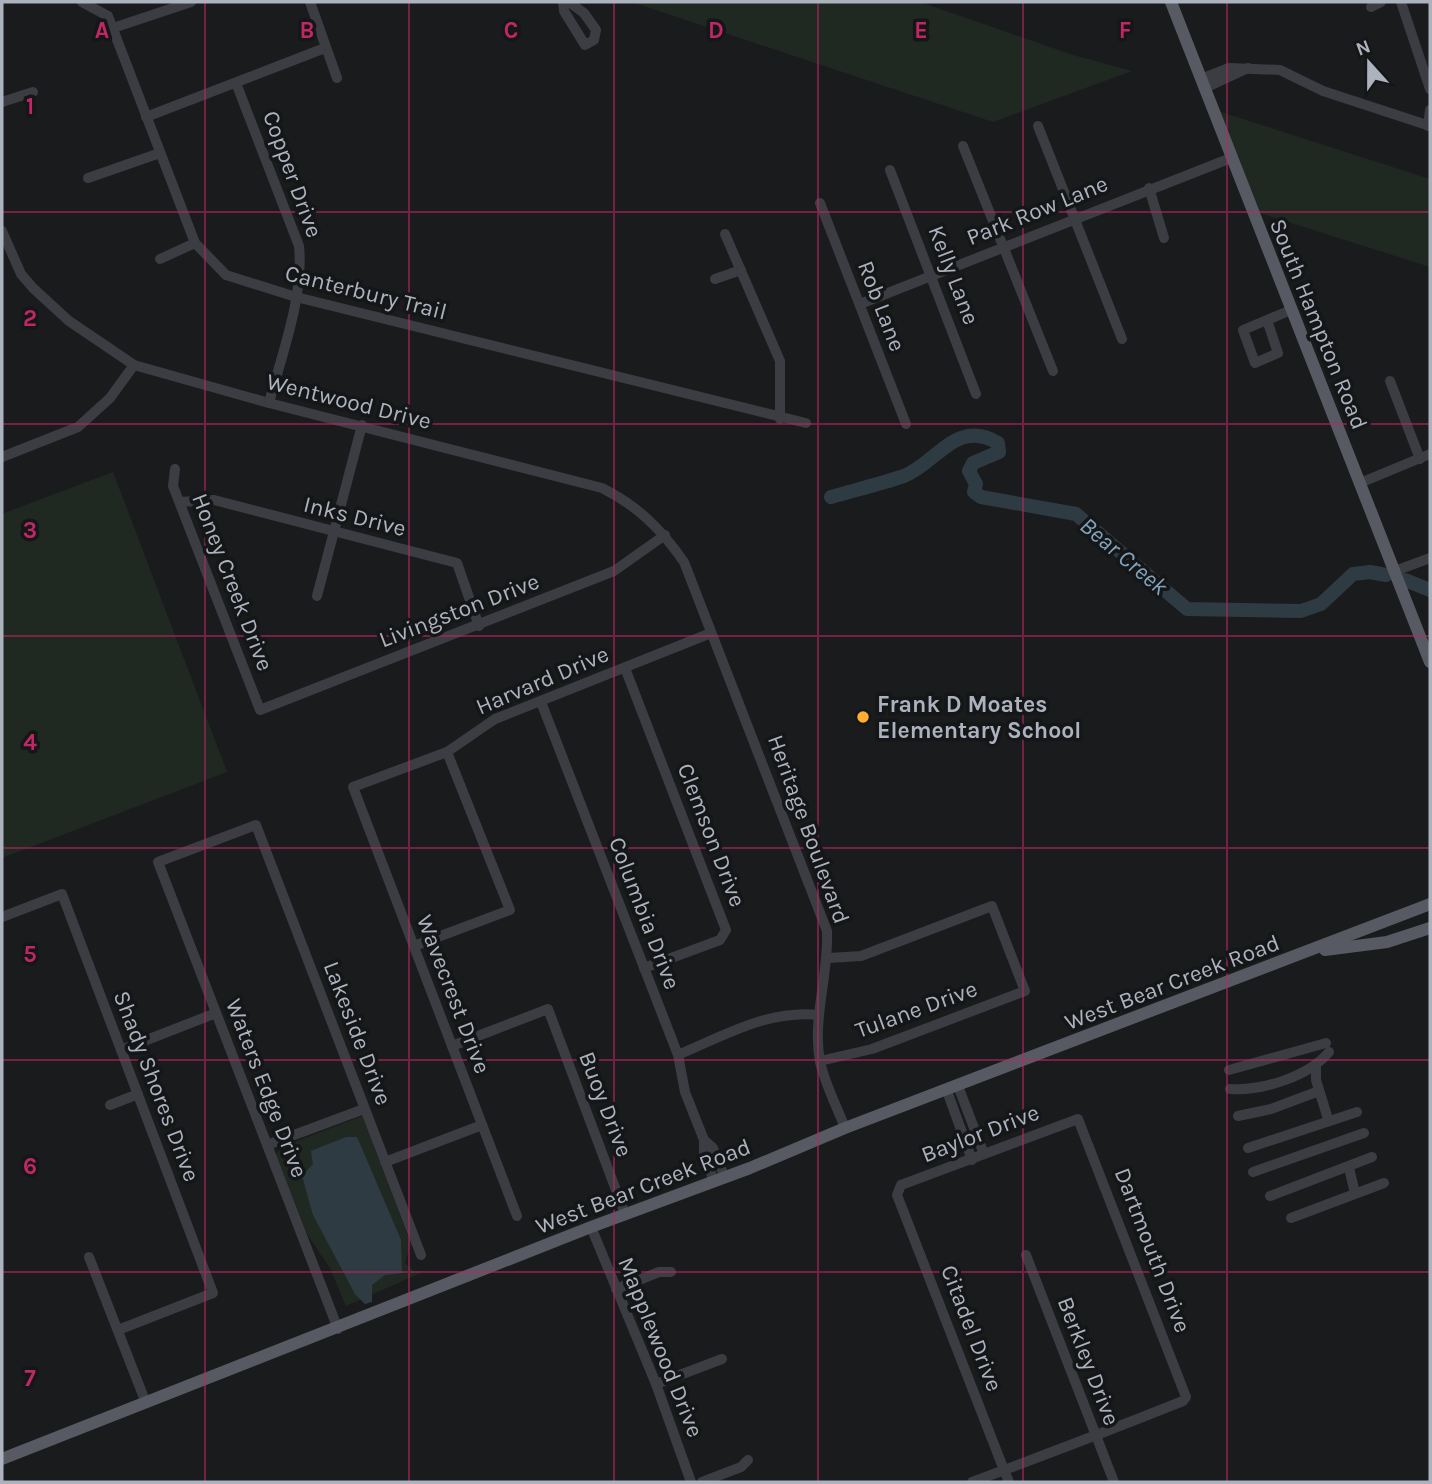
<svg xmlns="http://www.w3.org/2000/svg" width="1432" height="1484" font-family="Karla,sans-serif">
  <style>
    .green { fill: #202921 }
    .water { fill: #2f3b43 }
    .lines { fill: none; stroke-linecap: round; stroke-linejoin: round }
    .river { stroke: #2f3b43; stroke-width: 14 }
    .minor { stroke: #3b3d43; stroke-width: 10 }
    .major { stroke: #575a62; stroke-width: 12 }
    .grid { fill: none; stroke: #c02765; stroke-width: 2; stroke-opacity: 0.55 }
    .poi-dot { fill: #ffae31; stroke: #151618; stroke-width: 2.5 }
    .labels { text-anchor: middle; stroke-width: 7; stroke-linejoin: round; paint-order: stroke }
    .street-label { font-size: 23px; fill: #acb2be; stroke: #151618 }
    .poi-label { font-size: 23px; font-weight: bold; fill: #acb2be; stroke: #151618; text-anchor: start }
    .water-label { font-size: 24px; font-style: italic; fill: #81a3bb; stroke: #151618 }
    .grid-label { font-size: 23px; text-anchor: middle; font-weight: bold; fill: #c02765; stroke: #151618; stroke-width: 7; stroke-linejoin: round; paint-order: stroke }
  </style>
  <rect width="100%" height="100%" fill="#1a1b1d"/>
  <g class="green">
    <polygon points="632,2 920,2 1073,55 1132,71 993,122"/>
    <polygon points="1218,111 1430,179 1430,267 1257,212"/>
    <polygon points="113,472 227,772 2,858 2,514"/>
    <polygon points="362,1116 411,1244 405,1263 414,1271 425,1271 346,1306 330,1268 307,1234 276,1154 282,1147"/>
  </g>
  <polygon class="water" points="346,1137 357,1137 401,1240 402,1273 385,1275 372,1285 372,1302 365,1304 355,1294 313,1215 302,1176 313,1164 311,1151"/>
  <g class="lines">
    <g class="river">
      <path d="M831 497C855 490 880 484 904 476 937 463 956 418 998 443L999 452 973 463 969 471 976 484 974 492 981 497 1076 514 1187 609 1301 611 1321 604 1353 574 1370 572 1386 575"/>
      <polyline points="1405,580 1430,590"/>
    </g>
    <g class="minor">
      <polyline points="82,2 108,16 195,243 226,275 296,297 806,423"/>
      <polyline points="310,2 337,78"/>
      <polyline points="563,2 564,11 585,45 594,40 596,30 584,13 569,2"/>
      <polyline points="1401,2 1430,89"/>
      <polyline points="1371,7 1381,2"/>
      <polyline points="113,28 191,2"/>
      <polyline points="1201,79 1229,68 1280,70 1323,91 1430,126"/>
      <path d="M236 83 299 246C304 297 282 353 269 403"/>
      <polyline points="1205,88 1248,68"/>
      <polyline points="2,102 33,92"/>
      <polyline points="146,117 325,48"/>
      <polyline points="1038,126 1122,339"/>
      <polyline points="1428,126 1430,110"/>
      <polyline points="963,146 1053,371"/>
      <polyline points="890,170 976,394"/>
      <polyline points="88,178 160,153"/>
      <polyline points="1149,188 1164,238"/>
      <polyline points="820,203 906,424"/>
      <path d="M2 231 21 274 33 288 69 321 134 365 269 403 602 488C638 506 661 529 684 562L827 931C829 974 812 1019 820 1062 825 1084 837 1107 845 1128"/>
      <polyline points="725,234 780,361 780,419"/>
      <polyline points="160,259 195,243"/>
      <polyline points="715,279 741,270"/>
      <polyline points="860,304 1231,158"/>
      <polyline points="1267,320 1278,353 1255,363 1243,330 1291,310"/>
      <polyline points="1390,381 1420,459"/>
      <polyline points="2,457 78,427 110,398 134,365"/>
      <polyline points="175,469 173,486 260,710 614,571 665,535"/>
      <polyline points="1360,483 1430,454"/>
      <polyline points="180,502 214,500 457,563 479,626"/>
      <polyline points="1395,571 1430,558"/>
      <polyline points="317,596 362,425"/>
      <polyline points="625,668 726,930 720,940 644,968"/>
      <polyline points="541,702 678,1055 685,1092 704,1140 704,1152 714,1182"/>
      <polyline points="2,917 62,894 213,1293 118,1330"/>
      <polyline points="414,946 510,910 447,752"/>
      <polyline points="452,1046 548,1009 625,1214"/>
      <polyline points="121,1050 216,1013"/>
      <path d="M678 1055C723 1036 769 1009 819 1015"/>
      <polyline points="820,1061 872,1049 1025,991 992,906 861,956 829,958"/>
      <polyline points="1316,1067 1316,1080 1328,1119"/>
      <polyline points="1229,1070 1326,1043"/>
      <polyline points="958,1086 984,1154"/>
      <path d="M1230 1089C1262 1091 1308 1077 1329 1052"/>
      <polyline points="947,1091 972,1160"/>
      <polyline points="110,1105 138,1094"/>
      <polyline points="1238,1116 1271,1109 1319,1091"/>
      <polyline points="704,1140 713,1148 725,1178"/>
      <polyline points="267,1145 364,1109"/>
      <polyline points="1248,1148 1357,1112"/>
      <polyline points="385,1162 482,1125"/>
      <polyline points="1349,1168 1355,1193"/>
      <polyline points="1253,1172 1364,1133"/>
      <polyline points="1270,1196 1372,1157"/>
      <polyline points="517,1216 353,787 447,752 495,719 711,633"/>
      <polyline points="1291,1218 1384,1183"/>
      <polyline points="591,1227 656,1384 691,1482"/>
      <polyline points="1026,1255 1114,1482"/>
      <polyline points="89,1257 146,1403"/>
      <polyline points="616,1289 659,1272 671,1272"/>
      <polyline points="338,1329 158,862 256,825 421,1255"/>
      <polyline points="656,1384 722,1359"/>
      <polyline points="702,1482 741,1467 748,1460"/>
      <path d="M972 1482C1042 1456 1113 1429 1183 1401L1186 1397 1078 1119 901 1185 897 1195 1004 1470 1009 1482"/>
    </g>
    <g class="major">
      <polyline points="1171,2 1430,662"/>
      <polyline points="1325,950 1387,942 1430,928"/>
      <polyline points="2,1459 591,1227 750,1168 845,1128 1430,904"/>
    </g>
  </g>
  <path class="grid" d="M205 2V1482M409 2V1482M614 2V1482M818 2V1482M1023 2V1482M1227 2V1482M2 212H1430M2 424H1430M2 636H1430M2 848H1430M2 1060H1430M2 1272H1430"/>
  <circle class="poi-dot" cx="863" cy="717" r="7"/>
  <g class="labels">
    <g class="street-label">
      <text transform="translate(293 174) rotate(70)" y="8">Copper Drive</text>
      <text transform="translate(1037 210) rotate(-22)" y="8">Park Row Lane</text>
      <text transform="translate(954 275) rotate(69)" y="8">Kelly Lane</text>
      <text transform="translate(366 292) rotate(14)" y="8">Canterbury Trail</text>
      <text transform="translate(882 306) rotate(69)" y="8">Rob Lane</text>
      <text transform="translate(1319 324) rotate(68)" y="8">South Hampton Road</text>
      <text transform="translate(349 401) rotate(14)" y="8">Wentwood Drive</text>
      <text transform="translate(355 516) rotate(14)" y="8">Inks Drive</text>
      <text transform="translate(233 582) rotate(69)" y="8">Honey Creek Drive</text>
      <text transform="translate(459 610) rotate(-21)" y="8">Livingston Drive</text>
      <text transform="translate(542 680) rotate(-23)" y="8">Harvard Drive</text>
      <text transform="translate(809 829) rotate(70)" y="8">Heritage Boulevard</text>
      <text transform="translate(712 835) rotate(69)" y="8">Clemson Drive</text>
      <text transform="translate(645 913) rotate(69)" y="8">Columbia Drive</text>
      <text transform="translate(1172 982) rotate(-21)" y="8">West Bear Creek Road</text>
      <text transform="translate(454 994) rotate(69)" y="8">Wavecrest Drive</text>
      <text transform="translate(916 1009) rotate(-20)" y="8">Tulane Drive</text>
      <text transform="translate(358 1033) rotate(69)" y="8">Lakeside Drive</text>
      <text transform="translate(157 1086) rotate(69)" y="8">Shady Shores Drive</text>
      <text transform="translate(267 1088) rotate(69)" y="8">Waters Edge Drive</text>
      <text transform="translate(606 1104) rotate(69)" y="8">Buoy Drive</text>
      <text transform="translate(980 1133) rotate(-21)" y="8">Baylor Drive</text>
      <text transform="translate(643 1186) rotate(-21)" y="8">West Bear Creek Road</text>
      <text transform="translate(1153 1250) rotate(69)" y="8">Dartmouth Drive</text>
      <text transform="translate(972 1328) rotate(69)" y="8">Citadel Drive</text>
      <text transform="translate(661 1347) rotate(68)" y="8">Mapplewood Drive</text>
      <text transform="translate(1089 1361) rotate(69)" y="8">Berkley Drive</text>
    </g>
    <g class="poi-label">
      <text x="877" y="712">Frank D Moates<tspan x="877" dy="26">Elementary School</tspan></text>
    </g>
    <g class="water-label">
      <text transform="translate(1124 556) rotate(40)" y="8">Bear Creek</text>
    </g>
  </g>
  <g class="grid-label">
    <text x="102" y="38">A</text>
    <text x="307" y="38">B</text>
    <text x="511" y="38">C</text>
    <text x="716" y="38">D</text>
    <text x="921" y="38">E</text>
    <text x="1125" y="38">F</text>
    <text x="30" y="114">1</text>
    <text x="30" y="326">2</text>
    <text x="30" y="538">3</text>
    <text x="30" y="750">4</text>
    <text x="30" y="962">5</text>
    <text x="30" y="1174">6</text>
    <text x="30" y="1386">7</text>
  </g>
  <rect width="1432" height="1484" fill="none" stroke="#acb2be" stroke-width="7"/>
  <g transform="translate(1369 63) rotate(339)" stroke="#151618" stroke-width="5" paint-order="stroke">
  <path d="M0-5L12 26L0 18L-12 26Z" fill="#acb2be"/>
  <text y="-10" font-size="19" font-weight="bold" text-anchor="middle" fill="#acb2be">N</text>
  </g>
</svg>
